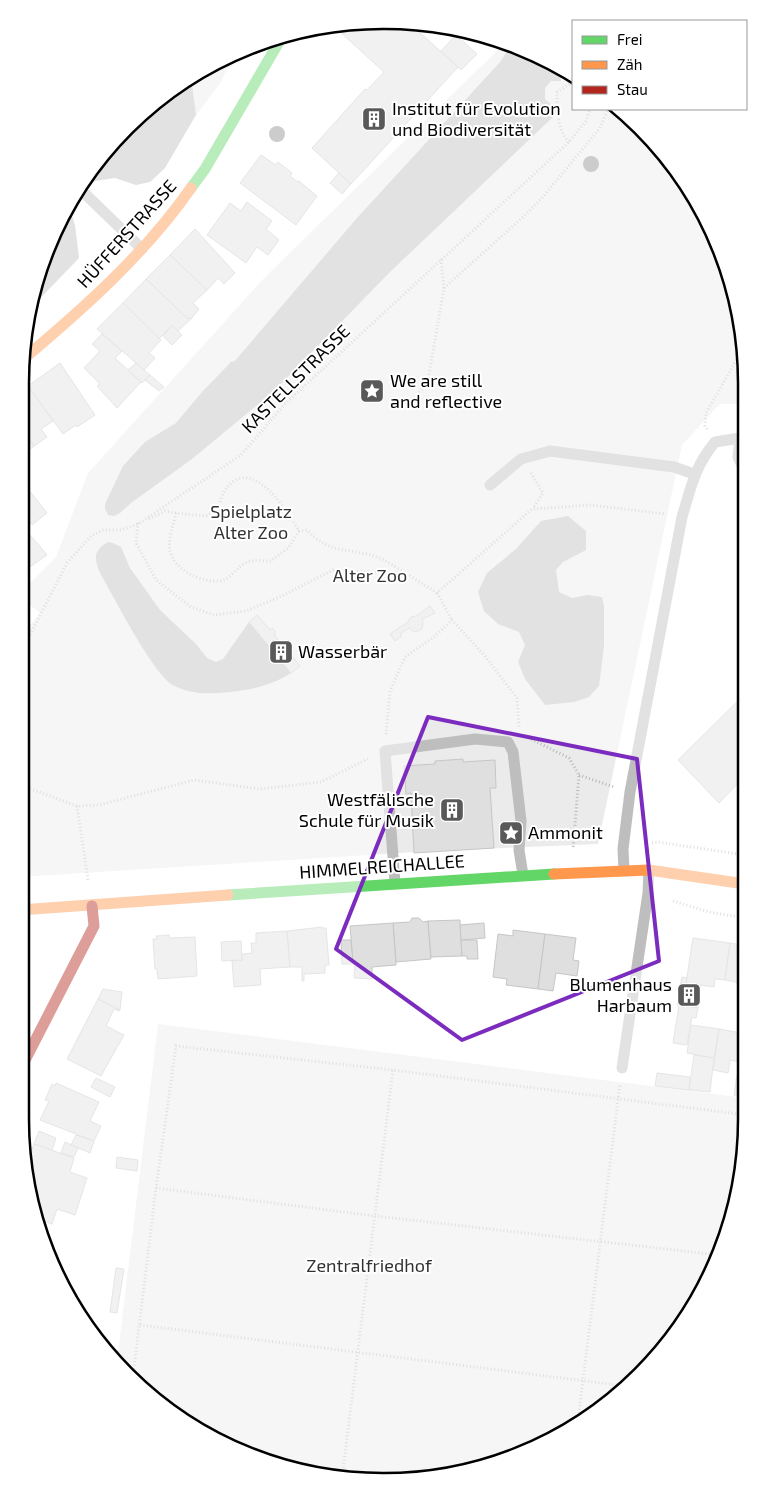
<svg xmlns="http://www.w3.org/2000/svg" width="767" height="1502" font-family="'Exo 2',sans-serif">
  <style>
    .green { fill: #ebebeb }
    .water { fill: #bebebe }
    .building { fill: #dfdfdf; stroke: #c6c6c6 }
    .lines { fill: none; stroke-linecap: round; stroke-linejoin: round }
    .path { stroke: #b9b9b9; stroke-width: 3; stroke-dasharray: 1 2.5; stroke-linecap: butt }
    .lane { stroke: #bebebe; stroke-width: 11 }
    .fast { stroke: #63d668; stroke-width: 11 }
    .slow { stroke: #ff974d; stroke-width: 11 }
    .jam { stroke: #b3261e; stroke-width: 11 }
    .tree { fill: #8e8e8e }
    .marked { fill: none; stroke: #7b2cbf; stroke-width: 4; stroke-linejoin: round }
    .labels { text-anchor: middle; stroke-width: 4; stroke-linejoin: round; paint-order: stroke }
    .poi-label { font-size: 18px; fill: #000; stroke: #fff; text-anchor: start }
    .street-label { font-size: 18px; fill: #000; stroke: #fff }
    .park-label { font-size: 18px; fill: #323232; stroke: #fff }
    .rim { fill: none; stroke: #000; stroke-width: 2.5 }
  </style>
  <rect width="100%" height="100%" fill="#fff"/>
  <g class="green">
    <polygon points="505,43 545,58 573,77 573,109 623,110 672,162 719,245 744,336 744,404 720,404 682,445 598,844 431,851 20,877 20,638 40,613 21,598 21,592 56,557 88,473 265,277"/>
    <polygon points="253,46 226,71 221,82 196,115 191,76 202,69"/>
    <polygon points="158,1024 746,1098 746,1142 735,1213 709,1280 640,1376 544,1445 431,1479 360,1481 290,1470 182,1421 117,1361"/>
  </g>
  <g class="water">
    <polygon points="508,44 545,58 560,68 561,81 551,81 545,88 545,99 553,106 556,112 552,118 390,272 273,392 192,459 131,503 120,513 114,516 108,515 105,509 105,504 123,466 145,442 176,423 202,392 232,361 234,362 357,218 501,61 507,51"/>
    <polygon points="191,76 196,115 165,168 150,182 136,185 115,178 95,181 69,207 75,225 79,258 29,310 32,290 58,222 95,162 144,110"/>
    <polygon points="568,516 586,531 586,550 563,562 556,570 559,592 572,598 587,595 602,597 604,606 604,646 599,686 589,697 574,702 545,705 525,679 518,662 525,645 519,632 498,624 484,611 478,592 487,573 516,549 541,521"/>
    <path d="M108 542 113 543 121 547 130 568 160 610 196 644 207 658 216 662 223 659 249 622 291 673C273 685 251 690 230 692 210 694 191 695 173 685 153 674 114 597 100 573 94 558 93 551 108 542Z"/>
  </g>
  <g class="building">
    <polygon points="407,21 458,67 351,184 312,148 365,89 367,90 384,72 337,29 343,23"/>
    <polygon points="456,35 477,54 461,70 441,51"/>
    <polygon points="261,155 276,165 278,162 292,173 290,176 298,182 299,181 317,196 296,225 240,183"/>
    <polygon points="339,173 351,184 342,194 330,183"/>
    <polygon points="247,202 272,221 266,229 279,240 268,255 257,247 246,263 207,235 230,203 241,211"/>
    <polygon points="195,229 235,273 224,284 218,278 207,290 170,255"/>
    <polygon points="170,255 207,290 193,303 199,309 191,319 189,317 188,319 146,279"/>
    <polygon points="146,279 188,319 189,317 191,319 178,331 172,325 159,339 123,303"/>
    <polygon points="123,303 161,340 149,353 155,358 144,370 97,329"/>
    <polygon points="172,325 182,335 172,345 163,336"/>
    <polygon points="102,334 122,351 115,358 141,382 117,408 97,386 100,384 84,368 100,351 92,344"/>
    <polygon points="60,363 95,415 77,427 76,425 63,434 28,386"/>
    <polygon points="136,363 150,375 142,383 128,370"/>
    <polygon points="150,375 164,387 159,391 145,380"/>
    <polygon points="28,386 53,421 41,429 47,437 34,446 21,427 21,392"/>
    <polygon points="21,427 34,446 21,456"/>
    <polygon points="21,480 47,513 32,525 21,511"/>
    <polygon points="26,530 47,555 21,573 21,535"/>
    <polygon points="430,606 435,613 422,619 423,623 422,629 418,631 414,632 409,628 400,634 402,636 395,641 390,634 408,622 411,617 416,616"/>
    <polygon points="257,615 270,630 272,628 275,631 275,636 300,666 291,673 249,622"/>
    <polygon points="745,694 745,788 739,782 719,803 678,760"/>
    <polygon points="463,759 463,762 495,760 496,788 490,788 494,848 414,853 411,793 406,794 404,766 435,764 435,761"/>
    <polygon points="412,918 419,918 423,922 428,921 431,959 396,962 393,923 410,922"/>
    <polygon points="460,920 462,956 431,957 428,921"/>
    <polygon points="393,923 396,965 372,967 372,979 354,978 355,964 353,964 350,926"/>
    <polygon points="484,923 485,938 461,940 460,925"/>
    <polygon points="322,927 322,928 326,928 329,965 325,965 325,973 304,974 304,981 302,981 302,967 290,967 287,931"/>
    <polygon points="513,930 545,934 538,989 506,985 507,979 493,977 498,934 513,936"/>
    <polygon points="287,931 290,967 260,969 261,985 234,987 232,961 242,960 242,954 252,953 251,943 256,943 256,933"/>
    <polygon points="545,934 576,938 573,960 579,961 577,976 556,973 553,991 538,989"/>
    <polygon points="169,935 170,938 195,937 197,976 158,979 157,969 155,969 153,939 157,939 156,936"/>
    <polygon points="693,938 730,943 725,980 715,979 714,987 686,983"/>
    <polygon points="341,940 351,940 353,964 342,964"/>
    <polygon points="461,940 477,940 478,959 467,959 467,956 462,956"/>
    <polygon points="241,941 242,960 222,961 221,942"/>
    <polygon points="730,943 746,946 746,984 725,980"/>
    <polygon points="25,947 26,983 20,983 20,948"/>
    <polygon points="682,977 687,978 686,983 701,985 698,1008 677,1005"/>
    <polygon points="103,989 122,992 120,1010 98,999"/>
    <polygon points="98,999 120,1010 119,1011 114,1009 106,1026 124,1035 101,1076 67,1059"/>
    <polygon points="679,1005 698,1008 696,1018 692,1017 687,1045 673,1043"/>
    <polygon points="691,1025 719,1029 714,1058 687,1053"/>
    <polygon points="719,1029 746,1034 746,1063 730,1060 728,1073 713,1070"/>
    <polygon points="694,1055 714,1058 710,1092 689,1090"/>
    <polygon points="657,1073 690,1077 689,1090 655,1086"/>
    <polygon points="737,1075 746,1076 746,1097 734,1095"/>
    <polygon points="96,1078 115,1087 110,1097 91,1087"/>
    <polygon points="56,1083 99,1102 90,1121 101,1126 94,1141 40,1120 49,1101 45,1100 52,1084 55,1086"/>
    <polygon points="39,1131 56,1138 52,1150 34,1144"/>
    <polygon points="76,1135 94,1141 90,1153 71,1145"/>
    <polygon points="65,1142 78,1148 74,1157 61,1153"/>
    <polygon points="34,1144 74,1158 70,1172 87,1178 75,1215 57,1209 52,1224 37,1218 27,1164"/>
    <polygon points="117,1157 138,1160 137,1171 116,1168"/>
    <polygon points="116,1268 124,1269 117,1313 110,1312"/>
    <polygon points="105,1349 119,1351 118,1361"/>
  </g>
  <g class="lines">
    <g class="path">
      <path d="M569 142C557 130 557 108 557 92L573 82"/>
      <polyline points="444,288 522,218 542,198 600,128 608,109"/>
      <polyline points="413,401 428,380 444,288 441,259"/>
      <polyline points="707,429 705,426 706,413 744,347"/>
      <polyline points="531,473 543,493 533,508"/>
      <polyline points="149,519 165,511 176,513"/>
      <polyline points="138,523 136,543 156,580 191,607 214,615 246,611 282,596 333,570 376,572 410,576 437,593 532,509 591,505 665,514"/>
      <path d="M299 531 289 547 271 561C263 561 252 559 245 563 236 568 231 579 220 581 202 583 174 570 170 551 167 539 174 525 176 513L206 516 219 508C221 495 225 486 236 480 260 467 289 514 299 531L307 530C331 556 351 547 380 558 389 562 398 569 407 574"/>
      <polyline points="437,593 452,620"/>
      <polyline points="20,649 31,633 67,563 91,536 103,530 121,530 138,524 241,455 285,404 569,142 586,121 590,109"/>
      <polyline points="386,734 390,691 405,657 435,636 452,620 484,655 517,698 519,728"/>
      <polyline points="525,736 569,758 579,775 573,849"/>
      <polyline points="579,775 614,787"/>
      <polyline points="20,785 77,806 99,805 194,780 260,789 321,782 368,759"/>
      <polyline points="77,806 88,880"/>
      <polyline points="652,843 658,842 745,855"/>
      <polyline points="673,901 709,912 746,918"/>
      <polyline points="156,1188 375,1216 719,1255"/>
      <polyline points="140,1325 626,1386"/>
      <polyline points="133,1376 156,1188 176,1046 393,1070 746,1115"/>
      <polyline points="578,1420 620,1084"/>
      <polyline points="273,1462 412,1480"/>
      <polyline points="342,1478 393,1070"/>
    </g>
    <g class="lane">
      <polyline points="79,188 142,249"/>
      <polyline points="490,485 521,459 550,451 674,467 694,474"/>
      <path d="M624 870 623 849 630 792 682 517C691 487 695 466 715 442L740 438 738 457 744 469"/>
      <polyline points="395,883 385,751 475,739 508,742 513,752 521,821 519,850 523,875"/>
      <polyline points="622,1068 648,893 649,870"/>
    </g>
    <g class="fast">
      <polyline points="191,188 205,169 283,35"/>
      <polyline points="228,895 554,874"/>
    </g>
    <g class="slow">
      <path d="M21 361C83 309 145 254 191 188"/>
      <polyline points="554,874 649,870 745,884"/>
      <polyline points="20,910 228,895"/>
    </g>
    <polyline class="jam" points="20,1070 94,926 92,906"/>
  </g>
  <g class="tree">
    <circle cx="277" cy="134" r="8"/>
    <circle cx="591" cy="164" r="8"/>
  </g>
  <path d="M0 0H767V1502H0ZM428 717 637 759 659 961 462 1040 336 949Z" fill="#fff" fill-opacity=".55" fill-rule="evenodd"/>
  <path class="marked" d="M428 717 637 759 659 961 462 1040 336 949Z"/>
  <defs>
    <symbol id="building-square" viewBox="-11 -11 22 22"><rect x="-9" y="-9" width="18" height="18" rx="4" fill="#595959" stroke="#fff"/><path d="M-4-6H4V6H1V3H-1V6H-4ZM-2.5-4.3h1.7v1.8h-1.7ZM.8-4.3h1.7v1.8H.8ZM-2.5-1h1.7V.8h-1.7ZM.8-1h1.7V.8H.8Z" fill="#fff"/></symbol>
    <symbol id="sight-square" viewBox="-11 -11 22 22"><rect x="-9" y="-9" width="18" height="18" rx="4" fill="#595959" stroke="#fff"/><path d="M0-6L1.8-2.2L6-1.7L2.9 1.2L3.7 5.4L0 3.3L-3.7 5.4L-2.9 1.2L-6-1.7L-1.8-2.2Z" fill="#fff"/></symbol>
  </defs>
  <g fill-rule="evenodd">
    <use href="#building-square" x="360" y="105" width="28" height="28"/>
    <use href="#sight-square" x="358" y="377" width="28" height="28"/>
    <use href="#building-square" x="267" y="638" width="28" height="28"/>
    <use href="#building-square" x="438" y="796" width="28" height="28"/>
    <use href="#sight-square" x="497" y="819" width="28" height="28"/>
    <use href="#building-square" x="675" y="981" width="28" height="28"/>
  </g>
  <g class="labels">
    <g class="poi-label">
      <text x="392" y="115">Institut für Evolution<tspan x="392" dy="21">und Biodiversität</tspan></text>
      <text x="390" y="387">We are still<tspan x="390" dy="21">and reflective</tspan></text>
      <text x="298" y="658">Wasserbär</text>
      <text x="434" y="806" text-anchor="end">Westfälische<tspan x="434" dy="21">Schule für Musik</tspan></text>
      <text x="528" y="839">Ammonit</text>
      <text x="672" y="991" text-anchor="end">Blumenhaus<tspan x="672" dy="21">Harbaum</tspan></text>
    </g>
    <g class="street-label">
      <text transform="translate(127 234) rotate(-48)" y="6">HÜFFERSTRASSE</text>
      <text transform="translate(296 379) rotate(-45)" y="6">KASTELLSTRASSE</text>
      <text transform="translate(382 867) rotate(-4)" y="6">HIMMELREICHALLEE</text>
    </g>
    <g class="park-label">
      <text x="251" y="518">Spielplatz<tspan x="251" dy="21">Alter Zoo</tspan></text>
      <text x="370" y="582">Alter Zoo</text>
      <text x="369" y="1272">Zentralfriedhof</text>
    </g>
  </g>
  <path d="M0 0H767V1502H0ZM383 29H384A354 354 0 0 1 738 383V1119A354 354 0 0 1 384 1473H383A354 354 0 0 1 29 1119V383A354 354 0 0 1 383 29Z" fill="#fff" fill-rule="evenodd"/>
  <path class="rim" d="M383 29H384A354 354 0 0 1 738 383V1119A354 354 0 0 1 384 1473H383A354 354 0 0 1 29 1119V383A354 354 0 0 1 383 29Z"/>
  <rect x="572" y="20" width="175" height="90" fill="#ffffff" stroke="#999999"/>
  <rect x="582" y="36" width="25" height="8" fill="#63d668" stroke="#999999"/>
  <text x="617" y="45" font-size="15" fill="#000000">Frei</text>
  <rect x="582" y="61" width="25" height="8" fill="#ff974d" stroke="#999999"/>
  <text x="617" y="70" font-size="15" fill="#000000">Zäh</text>
  <rect x="582" y="86" width="25" height="8" fill="#b3261e" stroke="#999999"/>
  <text x="617" y="95" font-size="15" fill="#000000">Stau</text>
</svg>
